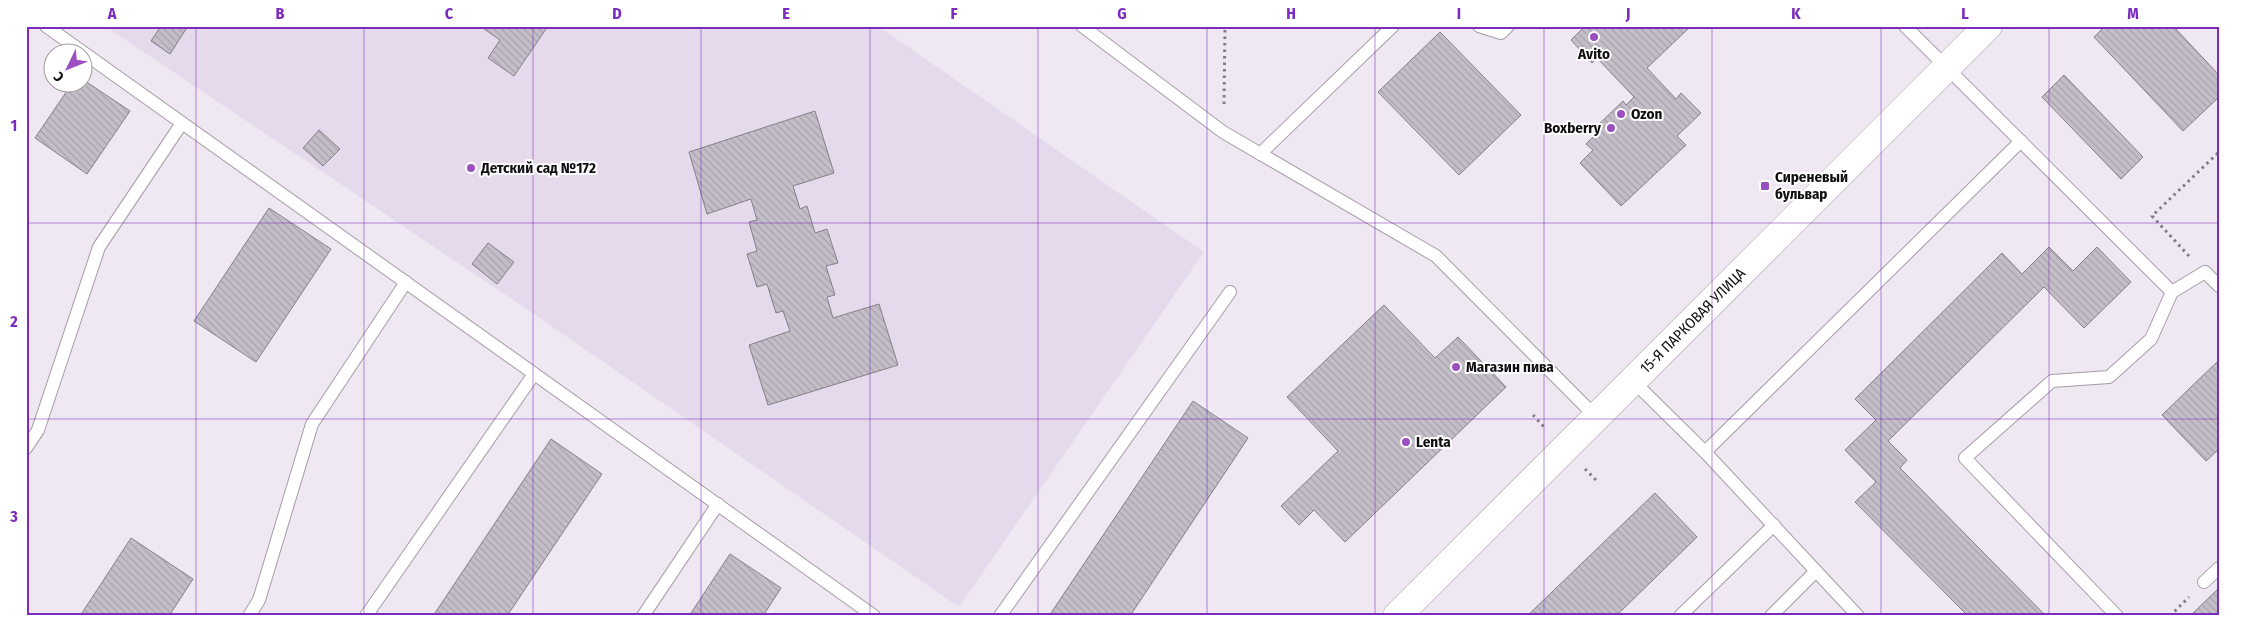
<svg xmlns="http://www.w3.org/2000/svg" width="2245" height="642" font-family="'Fira Sans Condensed',sans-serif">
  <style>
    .built { fill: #e5daeb }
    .building { fill: url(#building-back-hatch); stroke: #857f88 }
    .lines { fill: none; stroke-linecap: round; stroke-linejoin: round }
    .service-casing { stroke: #a49da7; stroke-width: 14 }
    .tertiary-casing { stroke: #a49da7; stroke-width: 29 }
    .path { stroke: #807c83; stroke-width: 3; stroke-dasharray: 2.5 4; stroke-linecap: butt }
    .service { stroke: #fff; stroke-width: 12 }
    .tertiary { stroke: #fff; stroke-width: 28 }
    .grid { fill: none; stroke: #7b2cbf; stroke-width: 1; stroke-opacity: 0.55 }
    .poi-dot { fill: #9b4fc1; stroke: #fff; stroke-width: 2 }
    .labels { text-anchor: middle; stroke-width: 4; stroke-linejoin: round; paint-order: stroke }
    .poi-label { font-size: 15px; font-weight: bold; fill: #110f12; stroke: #fff; text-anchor: start }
    .street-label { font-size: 15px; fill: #110f12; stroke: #fff }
    .neatline { fill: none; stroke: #7b2cbf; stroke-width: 2 }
    .grid-label { font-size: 16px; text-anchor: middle; font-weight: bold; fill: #7b2cbf }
  </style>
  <defs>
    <pattern id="building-back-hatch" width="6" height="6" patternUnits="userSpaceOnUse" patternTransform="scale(1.25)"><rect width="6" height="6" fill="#c4bec8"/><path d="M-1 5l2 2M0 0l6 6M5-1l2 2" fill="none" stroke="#a7a2ab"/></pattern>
  </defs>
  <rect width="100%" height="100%" fill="#efe8f3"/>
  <polygon class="built" points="105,26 878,26 1204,252 959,607 528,310"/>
  <g class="building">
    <polygon points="161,26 188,26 170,54 151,41"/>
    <polygon points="480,26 548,26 514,76 488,58 500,40"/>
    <polygon points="1585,26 1691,26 1647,68 1676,99 1681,93 1701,113 1677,136 1686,145 1621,206 1580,163 1593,150 1586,144 1597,133 1594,129 1623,101 1626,105 1634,97 1597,58 1592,63 1571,40"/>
    <polygon points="2105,26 2173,26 2219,75 2219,97 2183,131 2094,37"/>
    <polygon points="1440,32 1521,115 1459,175 1378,92"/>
    <polygon points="2064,75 2143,157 2121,179 2042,97"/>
    <polygon points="82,79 130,111 87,174 35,138 73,82 82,82"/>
    <polygon points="815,111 834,173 793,186 800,209 807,206 815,233 827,229 838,263 826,266 835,295 827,297 833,318 879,304 898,365 768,405 749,345 790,331 783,311 776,313 767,284 757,287 747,254 757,251 749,222 757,220 751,199 707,214 689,152"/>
    <polygon points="319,130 340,149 323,166 303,148"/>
    <polygon points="269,208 331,249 256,362 194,321"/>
    <polygon points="488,243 514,262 497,284 472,264"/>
    <polygon points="2049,247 2073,271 2097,247 2131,282 2084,328 2044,287 1888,441 1907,460 1900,468 2046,616 1968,616 1855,502 1876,482 1845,450 1876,420 1855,399 2002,253 2022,274"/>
    <polygon points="1384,305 1435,358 1458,337 1506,387 1345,542 1314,510 1299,525 1281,506 1338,451 1287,397"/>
    <polygon points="2219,360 2219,449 2206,461 2162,415"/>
    <polygon points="1193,401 1248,438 1130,616 1049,616"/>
    <polygon points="551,439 602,474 507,616 433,616"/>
    <polygon points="1655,493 1697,537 1616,616 1527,616"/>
    <polygon points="131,538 193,579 169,616 80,616"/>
    <polygon points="730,554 781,588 763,616 689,616"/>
    <polygon points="2219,588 2219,616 2190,616"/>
  </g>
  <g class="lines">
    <defs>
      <g id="service">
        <polyline points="46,26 874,616"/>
        <polyline points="1082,26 1223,132 1436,256 1596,417"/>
        <polyline points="1479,26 1501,33 1508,26"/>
        <polyline points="1905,26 2172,292 2151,339 2109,377 2052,381 1965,458 2117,616"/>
        <polyline points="1260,154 1393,26"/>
        <polyline points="2172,292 2205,272 2219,286"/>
        <polyline points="1633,381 1705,452 1858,616"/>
        <polyline points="26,448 38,430 99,247 182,123"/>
        <polyline points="1705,452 2021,141"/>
        <polyline points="2204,582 2219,568"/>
        <polyline points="249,616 259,600 312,424 406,282"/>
        <polyline points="366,616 534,374"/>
        <polyline points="643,616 718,504"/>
        <polyline points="1000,616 1230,292"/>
        <polyline points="1680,616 1774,525"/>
        <polyline points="1771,616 1816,571"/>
      </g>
      <g id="tertiary">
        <path id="s1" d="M1397 616 1988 26"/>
      </g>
    </defs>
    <use href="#service" class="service-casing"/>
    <use href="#tertiary" class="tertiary-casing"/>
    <g class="path">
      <polyline points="1224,104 1225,26"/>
      <polyline points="2189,256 2152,216 2219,152"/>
      <polyline points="1533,415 1544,427"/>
      <polyline points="1585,469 1597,481"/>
      <polyline points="2170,616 2189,597"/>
    </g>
    <use href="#service" class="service"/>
    <use href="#tertiary" class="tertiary"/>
  </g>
  <path class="grid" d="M196 26V616M364 26V616M533 26V616M701 26V616M870 26V616M1038 26V616M1207 26V616M1375 26V616M1544 26V616M1712 26V616M1881 26V616M2049 26V616M26 223H2219M26 419H2219"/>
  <g class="poi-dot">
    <circle cx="1594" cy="37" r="5"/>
    <circle cx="1621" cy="114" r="5"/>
    <circle cx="1611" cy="128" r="5"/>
    <circle cx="471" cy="168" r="5"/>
    <rect x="1760" y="181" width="10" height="10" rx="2.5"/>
    <circle cx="1456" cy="367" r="5"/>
    <circle cx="1406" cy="442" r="5"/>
  </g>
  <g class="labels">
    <g class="poi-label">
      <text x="1594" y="59" text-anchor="middle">Avito</text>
      <text x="1631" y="119">Ozon</text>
      <text x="1601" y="133" text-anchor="end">Boxberry</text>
      <text x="481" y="173">Детский сад №172</text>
      <text x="1775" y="182">Сиреневый<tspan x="1775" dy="17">бульвар</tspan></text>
      <text x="1466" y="372">Магазин пива</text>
      <text x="1416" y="447">Lenta</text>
    </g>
    <g class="street-label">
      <text dy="5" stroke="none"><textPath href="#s1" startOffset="418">15-Я ПАРКОВАЯ УЛИЦА</textPath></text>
    </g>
  </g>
  <rect width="2245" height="642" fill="none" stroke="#ffffff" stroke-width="55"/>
  <g transform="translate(68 68) rotate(227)"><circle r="24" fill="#ffffff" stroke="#a09fa0"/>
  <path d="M0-4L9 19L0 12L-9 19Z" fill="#9b4fc1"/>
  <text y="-8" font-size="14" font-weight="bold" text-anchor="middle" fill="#110f12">С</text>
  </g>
  <rect x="28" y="28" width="2190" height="586" class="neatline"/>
  <g class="grid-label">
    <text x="112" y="19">A</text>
    <text x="280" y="19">B</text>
    <text x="449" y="19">C</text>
    <text x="617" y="19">D</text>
    <text x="786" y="19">E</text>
    <text x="954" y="19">F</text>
    <text x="1122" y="19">G</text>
    <text x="1291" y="19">H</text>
    <text x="1459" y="19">I</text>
    <text x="1628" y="19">J</text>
    <text x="1796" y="19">K</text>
    <text x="1965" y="19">L</text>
    <text x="2133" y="19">M</text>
    <text x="14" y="131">1</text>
    <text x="14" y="327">2</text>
    <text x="14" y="522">3</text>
  </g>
</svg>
